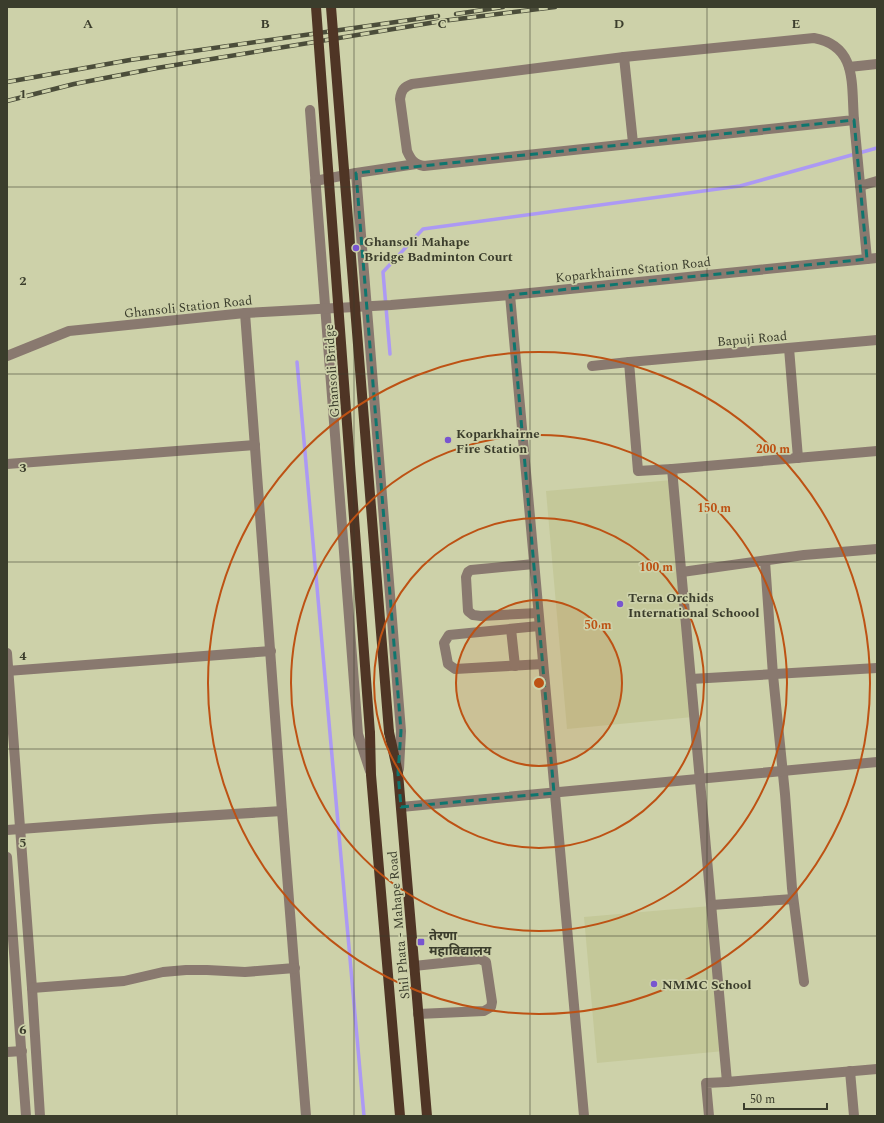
<svg xmlns="http://www.w3.org/2000/svg" width="884" height="1123" font-family="Spectral,'Noto Sans Devanagari',serif">
  <style>
    .built { fill: #c4c899 }
    .lines { fill: none; stroke-linecap: round; stroke-linejoin: round }
    .stream { stroke: #ac99f4; stroke-width: 3.5 }
    .minor { stroke: #89796f; stroke-width: 10 }
    .major { stroke: #4f3525; stroke-width: 10 }
    .rail-casing { stroke: #4b4d3a; stroke-width: 4.5 }
    .rail { stroke: #cdd1a9; stroke-width: 3; stroke-dasharray: 9; stroke-linecap: butt }
    .major-bridge { stroke: #4f3525; stroke-width: 10 }
    .marked { fill: none; stroke: #0f766e; stroke-width: 3; stroke-dasharray: 8 5; stroke-linejoin: round }
    .grid { fill: none; stroke: #3b3d2c; stroke-width: 1; stroke-opacity: 0.55 }
    .ring { fill: none; stroke: #bd5214; stroke-width: 2 }
    .poi-dot { fill: #7855cf; stroke: #cdd1a9; stroke-width: 1.5 }
    .labels { text-anchor: middle; stroke-width: 3.5; stroke-linejoin: round; paint-order: stroke }
    .poi-label { font-size: 13px; font-weight: bold; fill: #3b3d2c; stroke: #cdd1a9; text-anchor: start }
    .street-label { font-size: 13px; fill: #3b3d2c; stroke: #cdd1a9 }
    .grid-label { font-size: 13px; text-anchor: middle; font-weight: bold; fill: #3b3d2c; stroke: #cdd1a9; stroke-width: 3.5; stroke-linejoin: round; paint-order: stroke }
    .centre { fill: #bd5214; stroke: #cdd1a9; stroke-width: 2 }
    .ring-label { font-size: 12px; text-anchor: middle; font-weight: bold; fill: #bd5214; stroke: #cdd1a9; stroke-width: 3.5; stroke-linejoin: round; paint-order: stroke }
  </style>
  <rect width="100%" height="100%" fill="#cdd1a9"/>
  <g class="built">
    <polygon points="672,480 693,717 567,729 546,491"/>
    <polygon points="711,906 724,1051 597,1063 584,917"/>
  </g>
  <g class="lines">
    <g class="stream">
      <polyline points="390,354 383,272 423,229 740,186 877,148"/>
      <polyline points="297,362 364,1116"/>
    </g>
    <g class="minor">
      <path d="M814 38C858 46 851 85 854 120L424 166C414 164 411 160 407 151L400 99C401 90 404 87 412 84L624 57Z"/>
      <polyline points="624,57 633,143"/>
      <polyline points="849,67 877,64"/>
      <polyline points="310,110 358,734 370,771"/>
      <polyline points="854,120 867,259"/>
      <polyline points="356,173 401,731 399,769"/>
      <polyline points="315,181 356,173 416,164"/>
      <polyline points="860,186 877,181"/>
      <polyline points="510,295 584,1116"/>
      <polyline points="245,313 282,811 306,1116"/>
      <polyline points="789,348 798,458"/>
      <polyline points="7,356 69,331 245,313 391,305 510,295 877,258"/>
      <polyline points="629,362 877,340"/>
      <polyline points="592,366 629,362 638,471 672,469"/>
      <polyline points="877,451 672,469 727,1082 877,1069"/>
      <polyline points="7,464 255,445"/>
      <polyline points="765,561 773,675 785,794 792,888 804,982"/>
      <polyline points="534,564 471,570 468,572 466,577 468,611 473,615 481,616 538,613"/>
      <polyline points="682,572 804,555 877,549"/>
      <polyline points="539,626 449,635 444,643 448,664 455,669 543,664"/>
      <polyline points="511,629 515,666"/>
      <polyline points="7,653 32,988 40,1116"/>
      <polyline points="7,671 271,651"/>
      <polyline points="691,679 877,668"/>
      <polyline points="401,807 877,762"/>
      <polyline points="7,830 154,819 282,811"/>
      <polyline points="7,857 26,1116"/>
      <polyline points="712,905 793,899"/>
      <polyline points="414,966 480,959 486,962 492,1002 491,1007 484,1011 418,1014"/>
      <polyline points="32,988 124,981 163,972 186,970 207,970 245,972 295,968"/>
      <polyline points="7,1052 22,1051"/>
      <polyline points="850,1071 854,1116"/>
      <polyline points="709,1116 706,1083 727,1082"/>
    </g>
    <g class="major">
      <polyline points="389,732 398,773 427,1116"/>
      <polyline points="370,733 371,775 400,1116"/>
    </g>
    <defs>
      <g id="rail">
        <polyline points="456,14 503,7"/>
        <polyline points="7,82 130,60 438,16"/>
        <polyline points="7,101 74,84 157,68 442,21 555,7"/>
      </g>
    </defs>
    <use href="#rail" class="rail-casing"/>
    <use href="#rail" class="rail"/>
    <g class="major-bridge">
      <polyline points="316,7 370,733"/>
      <polyline points="331,7 389,732"/>
    </g>
  </g>
  <path class="marked" d="M854 120 867 259 510 295 554 793 401 807 398 773 401 731 356 173Z"/>
  <path class="grid" d="M177 7V1116M354 7V1116M530 7V1116M707 7V1116M7 187H877M7 374H877M7 562H877M7 749H877M7 936H877"/>
  <circle cx="539" cy="683" r="83" fill="#bd5214" fill-opacity=".12"/>
  <g class="ring">
    <circle cx="539" cy="683" r="83"/>
    <circle cx="539" cy="683" r="165"/>
    <circle cx="539" cy="683" r="248"/>
    <circle cx="539" cy="683" r="331"/>
  </g>
  <g class="poi-dot">
    <circle cx="356" cy="248" r="4"/>
    <circle cx="448" cy="440" r="4"/>
    <circle cx="620" cy="604" r="4"/>
    <rect x="417" y="938" width="8" height="8" rx="2"/>
    <circle cx="654" cy="984" r="4"/>
  </g>
  <g class="labels">
    <g class="poi-label">
      <text x="364" y="246">Ghansoli Mahape<tspan x="364" dy="15">Bridge Badminton Court</tspan></text>
      <text x="456" y="438">Koparkhairne<tspan x="456" dy="15">Fire Station</tspan></text>
      <text x="628" y="602">Terna Orchids<tspan x="628" dy="15">International Schoool</tspan></text>
      <text x="429" y="940">तेरणा<tspan x="429" dy="15">महाविद्यालय</tspan></text>
      <text x="662" y="989">NMMC School</text>
    </g>
    <g class="street-label">
      <text transform="translate(633 269) rotate(-6)" y="5">Koparkhairne Station Road</text>
      <text transform="translate(188 306) rotate(-6)" y="5">Ghansoli Station Road</text>
      <text transform="translate(752 338) rotate(-5)" y="5">Bapuji Road</text>
      <text transform="translate(331 371) rotate(-94)" y="5">Ghansoli Bridge</text>
      <text transform="translate(398 925) rotate(-95)" y="5">Shil Phata - Mahape Road</text>
    </g>
  </g>
  <g class="grid-label">
    <text x="88" y="28">A</text>
    <text x="265" y="28">B</text>
    <text x="442" y="28">C</text>
    <text x="619" y="28">D</text>
    <text x="796" y="28">E</text>
    <text x="23" y="98">1</text>
    <text x="23" y="285">2</text>
    <text x="23" y="472">3</text>
    <text x="23" y="660">4</text>
    <text x="23" y="847">5</text>
    <text x="23" y="1034">6</text>
  </g>
  <circle cx="539" cy="683" r="6" class="centre"/>
  <g class="ring-label">
    <text x="773" y="453">200 m</text>
    <text x="714" y="512">150 m</text>
    <text x="656" y="571">100 m</text>
    <text x="598" y="629">50 m</text>
  </g>
  <rect width="884" height="1123" fill="none" stroke="#3b3d2c" stroke-width="16"/>
  <path d="M744 1103v6h83v-6" fill="none" stroke="#3b3d2c" stroke-width="2"/>
  <text x="750" y="1103" font-size="12" fill="#3b3d2c" stroke="#cdd1a9" stroke-width="3" paint-order="stroke">50 m</text>
</svg>
